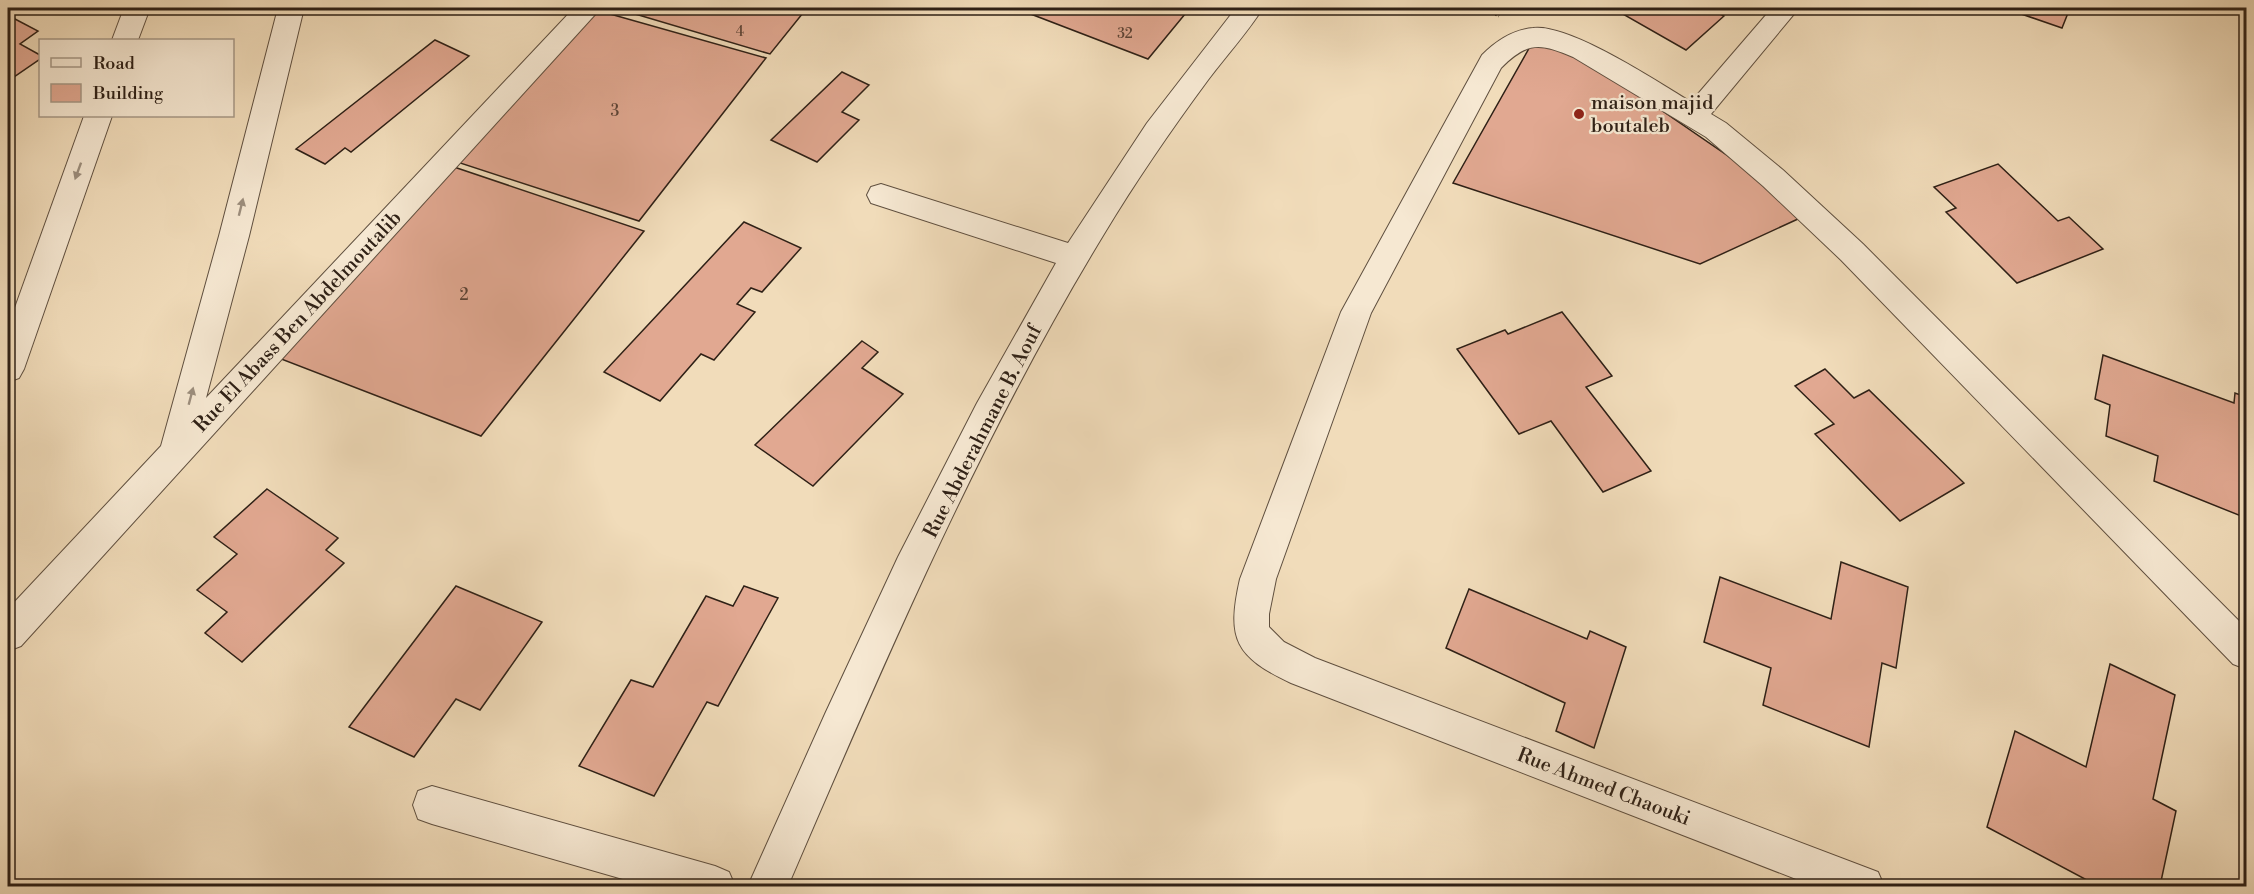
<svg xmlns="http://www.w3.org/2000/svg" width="2254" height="894" font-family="'Libre Bodoni',serif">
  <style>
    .building { fill: #e1a891; stroke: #2e2016; stroke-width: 1.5 }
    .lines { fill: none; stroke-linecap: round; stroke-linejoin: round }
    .minor-casing { stroke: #5f4f3f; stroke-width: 2 }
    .path { stroke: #2e2016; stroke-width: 3; stroke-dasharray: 1.5 2; stroke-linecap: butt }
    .minor { fill: #f6e8d2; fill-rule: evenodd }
    .oneway { fill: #9c8e7d }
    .poi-dot { fill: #8f2418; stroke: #f6e8d2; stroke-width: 2 }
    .labels { text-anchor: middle; stroke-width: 4.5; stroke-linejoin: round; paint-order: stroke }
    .far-number-label { font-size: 14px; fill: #5b4235 }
    .number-label { font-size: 16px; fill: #5b4235 }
    .poi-label { font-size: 20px; fill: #2e2016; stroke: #f6e8d2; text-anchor: start }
    .street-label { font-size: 20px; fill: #2e2016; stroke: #f6e8d2 }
  </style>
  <rect width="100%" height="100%" fill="#f1dcba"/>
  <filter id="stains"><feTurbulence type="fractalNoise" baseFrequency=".00333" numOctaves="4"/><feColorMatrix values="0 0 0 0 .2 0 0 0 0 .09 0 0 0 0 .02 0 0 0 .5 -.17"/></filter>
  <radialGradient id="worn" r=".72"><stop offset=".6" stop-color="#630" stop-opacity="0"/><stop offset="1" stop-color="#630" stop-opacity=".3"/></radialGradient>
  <g class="building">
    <polygon points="615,8 807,8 770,54"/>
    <polygon points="1015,8 1190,8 1148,59"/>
    <polygon points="1628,8 1708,8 1724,16 1686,50 1621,13"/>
    <polygon points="2004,8 2070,8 2062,28"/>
    <polygon points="596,10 766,58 639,221 457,162"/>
    <polygon points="15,19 38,31 20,44 40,55 40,59 8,81 8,24"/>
    <polygon points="1536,36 1562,42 1811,213 1700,264 1453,183"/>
    <polygon points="435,40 469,56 351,152 345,148 325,164 296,149"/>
    <polygon points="842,72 869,85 842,112 859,120 817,162 771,140"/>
    <polygon points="1998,164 2058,221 2069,217 2103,249 2017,283 1946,212 1956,208 1934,187"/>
    <polygon points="454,167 644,231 481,436 276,357"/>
    <polygon points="744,222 801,248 762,292 751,288 737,304 755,312 714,360 701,354 660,401 604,372"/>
    <polygon points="1562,312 1612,376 1586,387 1651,471 1603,492 1551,421 1519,434 1457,349 1505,330 1508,334"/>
    <polygon points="862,341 878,352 862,368 903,394 813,486 755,445"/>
    <polygon points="2103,355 2234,403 2235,393 2246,397 2246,518 2154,481 2158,456 2106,436 2110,405 2095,399"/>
    <polygon points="1825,369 1854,398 1869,390 1964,483 1900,521 1815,434 1834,424 1795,386"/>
    <polygon points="267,489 338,538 326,550 344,563 242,662 205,633 227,612 197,590 237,554 214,537"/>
    <polygon points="1841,562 1908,587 1896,668 1882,663 1869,747 1763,705 1771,668 1704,642 1720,577 1831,619"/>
    <polygon points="456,586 542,622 480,710 456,699 414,757 349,727"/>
    <polygon points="744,586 778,598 718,706 707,702 654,796 579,766 631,680 653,687 706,596 733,606"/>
    <polygon points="1469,589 1587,639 1590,631 1626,647 1594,748 1556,731 1565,703 1446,648"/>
    <polygon points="2110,664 2175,695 2153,799 2176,811 2160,886 2098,886 1987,827 2015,731 2086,767"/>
  </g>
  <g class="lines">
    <defs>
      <g id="minor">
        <polygon points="124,8 150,8 138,40 112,40"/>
        <polygon points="278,8 304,8 249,236 206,398 574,8 601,8 21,646 8,651 8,609 161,446 219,236"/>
        <path d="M1236 8H1263C1247 33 1226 56 1208 80 1171 130 1136 181 1104 234 978 441 883 665 788 886H748L825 714 898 557 977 403 1056 263 871 203 867 195 871 187 881 184 1068 243 1147 123Z"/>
        <path d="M1772 8H1799L1711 114 1726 123 1783 170 1863 244 2246 628V669L2233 664 1841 260 1763 186 1706 137 1573 57C1540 43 1528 41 1501 68L1371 313 1276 579 1269 614V627L1284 642 1315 658 1878 872 1884 886H1814L1291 683C1236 657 1226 640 1240 579L1341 312 1482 55C1496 41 1512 30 1533 28 1569 23 1658 82 1691 102Z"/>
        <polygon points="84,116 112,116 24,369 19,378 8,382 8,327"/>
        <polygon points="432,786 715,866 729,872 735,886 647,886 432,824 418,819 413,805 418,791"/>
      </g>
    </defs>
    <use href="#minor" class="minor-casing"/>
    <polyline class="path" points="1483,8 1499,16"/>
    <use href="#minor" class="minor"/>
  </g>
  <defs><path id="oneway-solid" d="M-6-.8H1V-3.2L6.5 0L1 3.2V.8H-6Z" transform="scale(1.5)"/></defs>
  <g class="oneway">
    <use href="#oneway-solid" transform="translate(78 171) rotate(110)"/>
    <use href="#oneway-solid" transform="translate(241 207) rotate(-76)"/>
    <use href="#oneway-solid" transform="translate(191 396) rotate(-75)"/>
  </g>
  <circle class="poi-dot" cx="1579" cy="114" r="6"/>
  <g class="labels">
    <g class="far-number-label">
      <text x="740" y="36">4</text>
      <text x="1125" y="38">32</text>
    </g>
    <g class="number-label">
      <text x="615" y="116">3</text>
      <text x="464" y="300">2</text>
    </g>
    <g class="poi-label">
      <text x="1591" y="109">maison majid<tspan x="1591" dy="23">boutaleb</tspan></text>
    </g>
    <g class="street-label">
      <text transform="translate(297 321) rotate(-47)" y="7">Rue El Abass Ben Abdelmoutalib</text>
      <text transform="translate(982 431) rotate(-63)" y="7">Rue Abderahmane B. Aouf</text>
      <text transform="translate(1604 786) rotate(21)" y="7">Rue Ahmed Chaouki</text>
    </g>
  </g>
  <rect width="2254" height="894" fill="none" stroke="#f1dcba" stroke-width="30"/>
  <rect x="9" y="9" width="2236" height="876" fill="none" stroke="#2e2016" stroke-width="3"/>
  <rect x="15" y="15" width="2224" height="864" fill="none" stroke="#2e2016" stroke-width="1.5"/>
  <rect x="39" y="39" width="195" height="78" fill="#f6e8d2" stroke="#a69887" stroke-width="1.5"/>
  <rect x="51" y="58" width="30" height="9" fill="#f6e8d2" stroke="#a69887" stroke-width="1.5"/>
  <text x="93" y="69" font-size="18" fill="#2e2016">Road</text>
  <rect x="51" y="84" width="30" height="18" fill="#e1a891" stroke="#a69887" stroke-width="1.5"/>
  <text x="93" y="99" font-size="18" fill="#2e2016">Building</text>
  <rect width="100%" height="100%" filter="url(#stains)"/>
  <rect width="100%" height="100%" fill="url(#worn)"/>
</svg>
